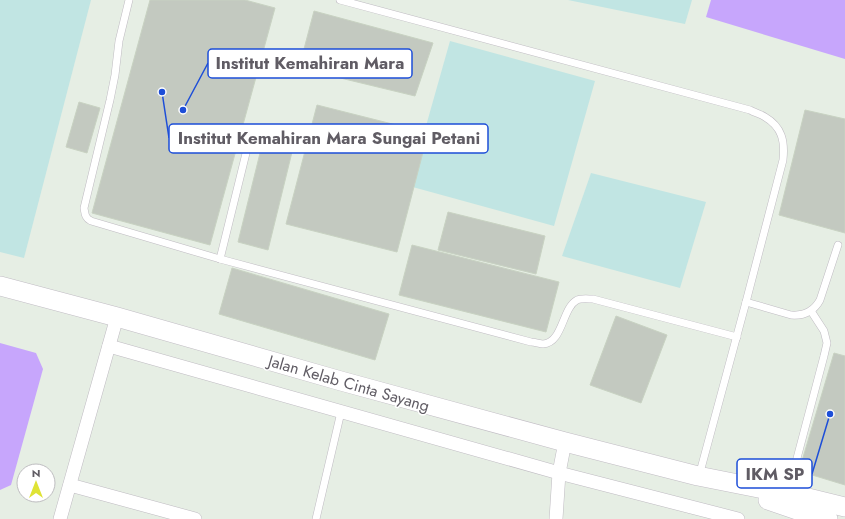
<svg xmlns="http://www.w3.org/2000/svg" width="845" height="519" font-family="Jost,sans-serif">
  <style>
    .green { fill: #c1e5e3 }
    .water { fill: #c7a6fc }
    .building { fill: #c3c9c0; stroke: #c8d2c2 }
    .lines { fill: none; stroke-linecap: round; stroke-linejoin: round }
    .lane-casing { stroke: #bfbbc2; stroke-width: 8 }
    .street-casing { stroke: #bfbbc2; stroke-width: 14 }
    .secondary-casing { stroke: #c1bcc4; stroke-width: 20 }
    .lane { stroke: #fff; stroke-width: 7 }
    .street { stroke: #fff; stroke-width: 13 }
    .secondary { stroke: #fff; stroke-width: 19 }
    .labels { text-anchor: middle; stroke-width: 3; stroke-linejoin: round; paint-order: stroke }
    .street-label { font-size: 16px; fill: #605c64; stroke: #fff }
    .leader { fill: none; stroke: #1d4ed8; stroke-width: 1.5 }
    .callout-dot { fill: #1d4ed8; stroke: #fff; stroke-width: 1.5 }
    .callout { fill: #fff; stroke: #1d4ed8; stroke-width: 1.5 }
    .callout-label { font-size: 17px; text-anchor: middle; font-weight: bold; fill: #605c64 }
  </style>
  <rect width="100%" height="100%" fill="#e6eee4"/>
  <g class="green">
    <polygon points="0,0 91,0 24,258 0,252"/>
    <polygon points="568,0 692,0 685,24"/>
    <polygon points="450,41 595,81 554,226 409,186"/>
    <polygon points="591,173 706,202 680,288 562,256"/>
  </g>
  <g class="water">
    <polygon points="711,0 845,0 845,59 706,17"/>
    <polygon points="0,343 36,353 43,369 11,485 0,490"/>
  </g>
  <g class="building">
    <polygon points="150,0 245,0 275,8 210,245 92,213"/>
    <polygon points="314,11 433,43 415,96 299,68"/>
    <polygon points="79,102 100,108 87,153 66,147"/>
    <polygon points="317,105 428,133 397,252 286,224"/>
    <polygon points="805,110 845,119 845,233 779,215"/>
    <polygon points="263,141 293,148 268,250 238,242"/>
    <polygon points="448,212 545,236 536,274 438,250"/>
    <polygon points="412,245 559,282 546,332 399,295"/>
    <polygon points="232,268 389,314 375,360 219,314"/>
    <polygon points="616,316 667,335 641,403 590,385"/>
    <polygon points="834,353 845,356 845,485 799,471"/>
  </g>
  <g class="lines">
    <defs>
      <g id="lane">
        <path d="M129 0 119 41 115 75 110 100 84 208C85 214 85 218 91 221L220 259 531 342C535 342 540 344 543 344 563 343 562 308 577 300 581 298 588 299 593 299L737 337"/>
        <path d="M340 0 750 110C755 113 761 114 765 117 782 127 785 141 783 160L746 302 699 476"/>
        <polyline points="220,259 250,137"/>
        <path d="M746 302 791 315C804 316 814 311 820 300L838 245"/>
        <polyline points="796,462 824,356 827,343 824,331 811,311"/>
        <polyline points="316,519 341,412"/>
      </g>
      <g id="street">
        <polyline points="109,346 559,473 738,519"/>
        <polyline points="70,485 195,519"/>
        <polyline points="60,519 117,317"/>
        <polyline points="556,519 559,473 565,442"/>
      </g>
      <g id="secondary">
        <polyline points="0,286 117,317 341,381 565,442 698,476 804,497 845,507"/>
        <polyline points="768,500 800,511 828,519"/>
      </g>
    </defs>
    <use href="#lane" class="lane-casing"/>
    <use href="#street" class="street-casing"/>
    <use href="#secondary" class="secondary-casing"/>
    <use href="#lane" class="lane"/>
    <use href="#street" class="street"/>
    <use href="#secondary" class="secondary"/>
  </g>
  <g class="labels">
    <g class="street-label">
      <text transform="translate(349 383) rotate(16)" y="6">Jalan Kelab Cinta Sayang</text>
    </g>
  </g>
  <path class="leader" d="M183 110L208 63M162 92L169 138M830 414L812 474"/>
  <g class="callout-dot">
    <circle cx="183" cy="110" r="4"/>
    <circle cx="162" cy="92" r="4"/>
    <circle cx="830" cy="414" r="4"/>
  </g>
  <g class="callout">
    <rect x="208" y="49" width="204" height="29" rx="4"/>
    <rect x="169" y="124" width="319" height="29" rx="4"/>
    <rect x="737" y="459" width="75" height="29" rx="4"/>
  </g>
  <g class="callout-label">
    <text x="310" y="69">Institut Kemahiran Mara</text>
    <text x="329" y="144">Institut Kemahiran Mara Sungai Petani</text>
    <text x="775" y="480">IKM SP</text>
  </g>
  <g transform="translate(36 483)"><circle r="19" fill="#ffffff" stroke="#bfbec1"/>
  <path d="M0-3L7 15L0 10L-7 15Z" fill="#dfe335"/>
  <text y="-6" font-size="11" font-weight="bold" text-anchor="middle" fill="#605c64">N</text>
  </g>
</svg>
